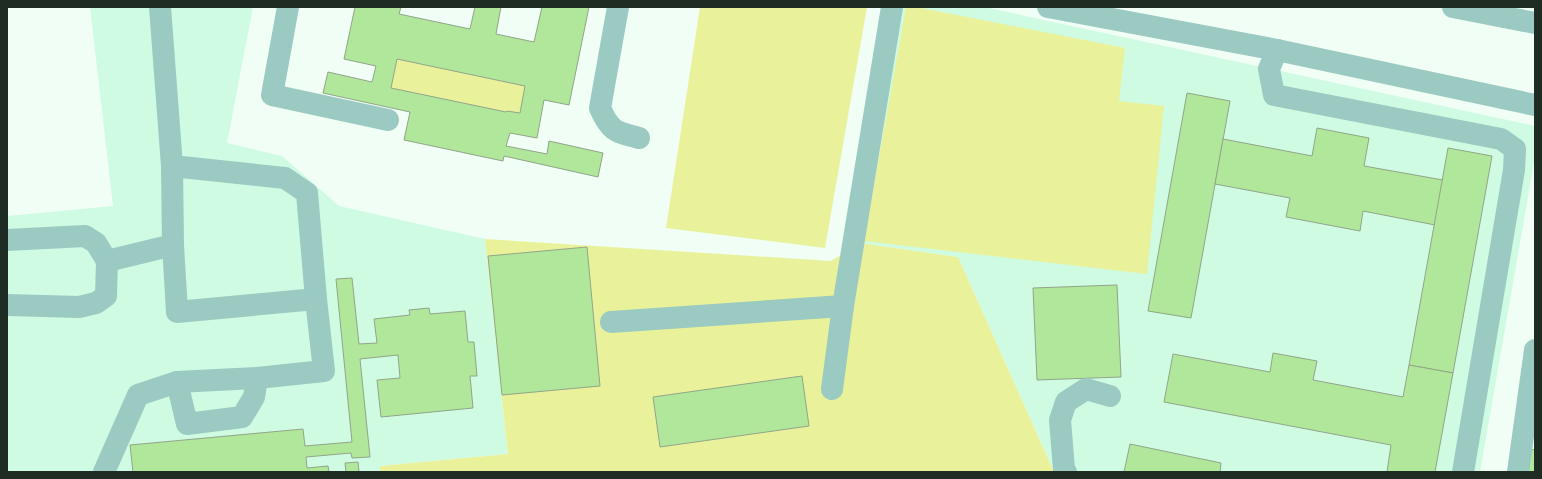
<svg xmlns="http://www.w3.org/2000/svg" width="1542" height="479" font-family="'Times New Roman',serif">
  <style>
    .built { fill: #cffbe2 }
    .green { fill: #e9f29a }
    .building { fill: #b1e79b; stroke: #91a589; fill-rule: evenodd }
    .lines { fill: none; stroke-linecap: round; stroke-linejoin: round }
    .minor { stroke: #9acac2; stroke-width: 22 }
  </style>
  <rect width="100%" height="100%" fill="#f0fef5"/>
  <g class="built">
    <polygon points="90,7 253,7 227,143 282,156 339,206 485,239 508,454 380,466 380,472 7,472 7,216 113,206"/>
    <polygon points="899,7 984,7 1535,126 1535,157 1480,472 1054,472 958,257 860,243"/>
  </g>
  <g class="green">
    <polygon points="700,7 867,7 825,248 666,228"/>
    <polygon points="906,7 916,7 1125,48 1119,101 1164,106 1147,274 864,241"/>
    <polygon points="397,59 525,86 520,113 507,111 506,112 391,88"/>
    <polygon points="485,239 831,261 860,243 958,257 1054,472 380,472 380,466 508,454"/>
  </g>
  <g class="building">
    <path d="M355 7H401L399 14 470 29 475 7H501L496 34 534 42 542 7H589L569 105 544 100 537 138 510 133 506 146 547 154 549 141 603 153 598 177 504 156 503 161 404 140 410 112 323 93 328 72 372 82 376 66 344 59ZM397 59 525 86 520 113 507 111 506 112 391 88Z"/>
    <polygon points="1187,93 1230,101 1191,318 1148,311"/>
    <polygon points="1317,128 1369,138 1364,166 1443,180 1435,225 1363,211 1360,231 1286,217 1290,198 1215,184 1223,139 1312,156"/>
    <polygon points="1448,148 1492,156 1453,373 1409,365"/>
    <polygon points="587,247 600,386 502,395 488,256"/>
    <polygon points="352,278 359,344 377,343 374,319 410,315 409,310 429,308 430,314 465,311 468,342 474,342 477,376 470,376 473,408 381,417 377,380 400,378 398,355 360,359 370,457 352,458 351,453 306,457 307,468 328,466 329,472 133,472 130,445 303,429 305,446 352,442 336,279"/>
    <polygon points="1117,285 1121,377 1037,380 1033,288"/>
    <polygon points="1273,353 1317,361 1313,380 1403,397 1409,365 1453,373 1435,472 1387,472 1391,445 1164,402 1173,354 1270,372"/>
    <polygon points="802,376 809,426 660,447 653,397"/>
    <polygon points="1130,444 1221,463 1220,472 1124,472"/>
    <polygon points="1529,449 1535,450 1535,472 1527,472"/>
    <polygon points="358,462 359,472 346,472 345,463"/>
  </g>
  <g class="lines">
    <g class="minor">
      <polyline points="160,7 172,166 173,245 177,312 316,299 307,193 285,178 172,166"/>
      <polyline points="288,7 272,95 388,120"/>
      <path d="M618 7 600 108C610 131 615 132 639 138"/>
      <polyline points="1048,7 1277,50 1535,105"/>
      <polyline points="1453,7 1535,23"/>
      <polyline points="1277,50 1269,69 1274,95 1501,139 1515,149 1514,170 1463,472"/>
      <polyline points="7,240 85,236 96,243 107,261 106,296 96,303 79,307 7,305"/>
      <polyline points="107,261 173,245"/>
      <polyline points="611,322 843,306"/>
      <polyline points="177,382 187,424 242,417 254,397 257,378"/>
      <polyline points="832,389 843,306 892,7"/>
      <polyline points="104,472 138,395 177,382 257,378 324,371 316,299"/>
      <polyline points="1066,472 1064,469 1060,420 1066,402 1086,389 1110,396"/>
      <polyline points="1518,472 1535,350"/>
    </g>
  </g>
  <rect width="1542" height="479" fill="none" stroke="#1e2c24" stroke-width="16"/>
</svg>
